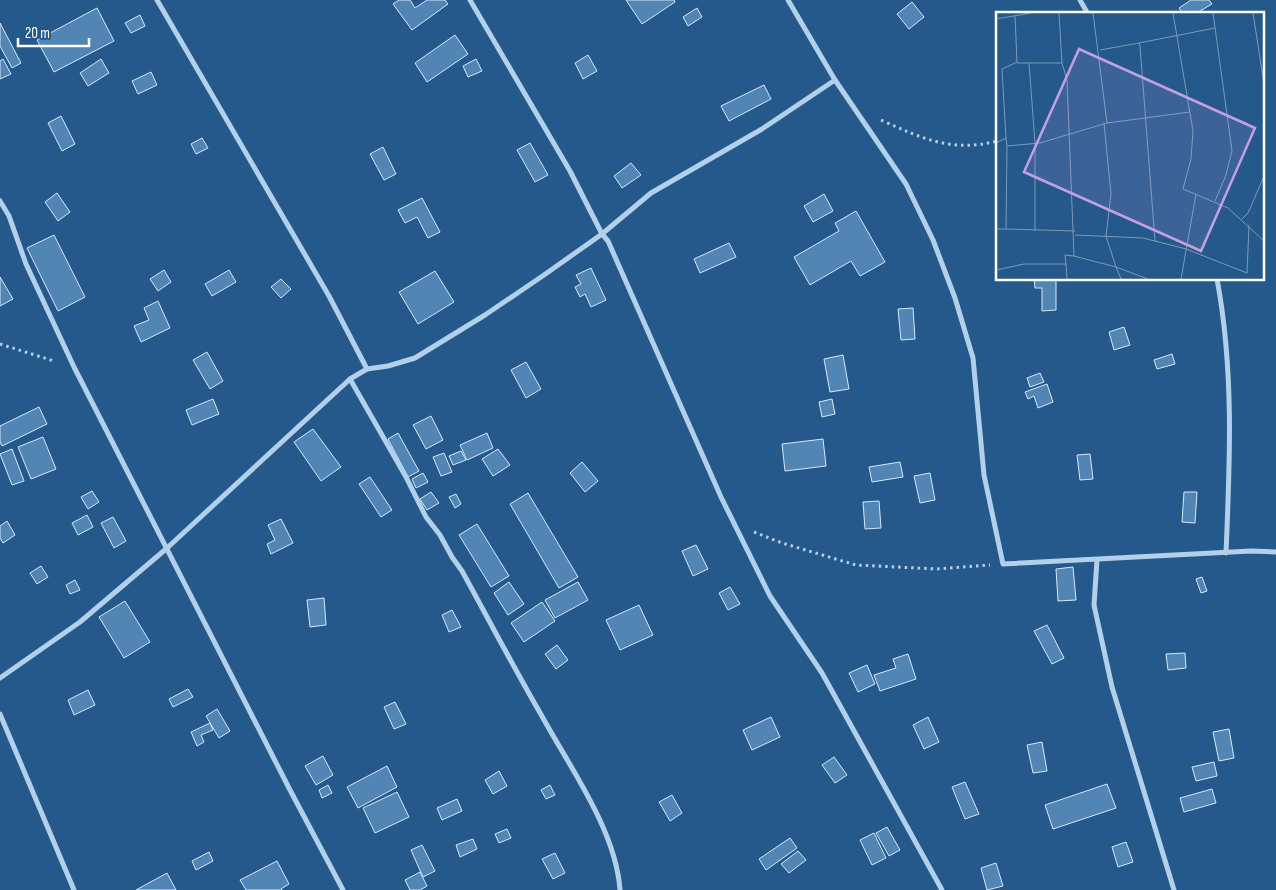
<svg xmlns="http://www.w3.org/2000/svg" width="1276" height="890" font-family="'Sofia Sans Condensed',sans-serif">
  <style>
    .building { fill: #5185b4; stroke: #d7e8f8 }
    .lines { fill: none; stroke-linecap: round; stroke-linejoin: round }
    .path { stroke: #b3d0ea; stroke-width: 3; stroke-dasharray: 2.5 4; stroke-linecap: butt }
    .minor { stroke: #b3d0ea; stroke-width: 5 }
    .inset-road { fill: none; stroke: #7c9bb9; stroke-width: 1 }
    .view { fill: #c4a0e2; fill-opacity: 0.15; stroke: #c4a0e2; stroke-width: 2.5 }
    .inset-edge { fill: none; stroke: #fff; stroke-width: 2.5 }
  </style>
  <rect width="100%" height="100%" fill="#25598b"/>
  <g class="building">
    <polygon points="399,0 410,0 415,8 427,0 445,0 448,4 412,30 393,4"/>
    <polygon points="626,0 674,0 675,2 642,24"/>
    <polygon points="1191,0 1209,0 1212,4 1195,14 1183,14 1179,8"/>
    <polygon points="912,2 924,17 909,29 897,14"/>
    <polygon points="97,8 114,41 54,72 37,40"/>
    <polygon points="697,8 702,17 688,26 683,17"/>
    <polygon points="140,15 145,26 131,33 125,23"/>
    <polygon points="0,23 21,63 12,68 0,46"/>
    <polygon points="455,35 468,54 427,82 415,63"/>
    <polygon points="588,55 597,71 583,79 575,63"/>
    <polygon points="3,59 11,74 0,79 0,61"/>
    <polygon points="101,59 109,73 88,86 80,73"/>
    <polygon points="476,59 482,71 468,77 463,66"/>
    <polygon points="151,72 157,85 138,94 132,81"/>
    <polygon points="764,85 771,99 729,121 721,106"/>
    <polygon points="61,116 75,144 62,151 48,123"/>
    <polygon points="202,138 208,148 196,154 191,144"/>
    <polygon points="530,143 548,175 535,182 517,150"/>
    <polygon points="383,147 396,174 384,180 370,154"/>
    <polygon points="631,163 641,175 622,188 614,176"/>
    <polygon points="57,193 70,212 58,221 45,202"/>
    <polygon points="824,194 833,211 813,222 804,206"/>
    <polygon points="422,198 440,232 428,238 417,217 405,223 398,210"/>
    <polygon points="856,211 885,262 860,276 851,261 810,285 794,257 839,231 835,223"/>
    <polygon points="54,235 85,297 58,311 27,248"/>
    <polygon points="729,243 736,257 700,273 694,259"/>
    <polygon points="591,268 606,300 591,307 585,294 580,297 575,287 581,284 576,275"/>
    <polygon points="164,270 171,282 158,291 150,279"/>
    <polygon points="229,270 236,282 212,296 205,284"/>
    <polygon points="435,271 454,302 418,324 399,292"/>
    <polygon points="0,277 13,299 0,306"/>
    <polygon points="281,279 291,289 281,298 271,287"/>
    <polygon points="1034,279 1056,279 1056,310 1042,311 1042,288 1035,288"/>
    <polygon points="158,301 170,328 141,342 134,326 149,320 144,308"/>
    <polygon points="913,308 915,339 901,340 898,309"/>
    <polygon points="1124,327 1130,345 1114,350 1109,332"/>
    <polygon points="207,352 223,381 210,389 193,360"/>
    <polygon points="1172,354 1175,364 1157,369 1154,360"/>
    <polygon points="843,355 849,389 830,392 824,359"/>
    <polygon points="526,362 541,389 526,398 511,370"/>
    <polygon points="1040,373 1044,382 1030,387 1027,378"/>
    <polygon points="1047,384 1053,402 1038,408 1034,396 1028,399 1025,392"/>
    <polygon points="213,399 219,414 192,425 186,410"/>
    <polygon points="832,399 835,414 822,417 819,402"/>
    <polygon points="39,407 47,424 2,446 0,442 0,426"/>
    <polygon points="431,416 443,440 426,449 413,425"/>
    <polygon points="313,429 341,467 321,481 294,442"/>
    <polygon points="398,433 419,471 408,477 388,439"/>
    <polygon points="487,433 493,448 467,460 460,445"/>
    <polygon points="43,437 56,469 31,479 18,447"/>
    <polygon points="823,439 826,466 785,471 782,444"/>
    <polygon points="12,449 24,481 12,485 0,454"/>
    <polygon points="498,449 510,465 493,476 482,459"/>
    <polygon points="461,451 466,460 453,465 449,456"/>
    <polygon points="444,453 452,472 441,476 433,457"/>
    <polygon points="1090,454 1093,479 1080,480 1077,455"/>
    <polygon points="582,462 598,481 585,492 570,473"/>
    <polygon points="900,462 903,477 872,482 869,467"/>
    <polygon points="423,473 428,482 416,488 412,479"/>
    <polygon points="930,473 935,500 920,503 914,476"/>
    <polygon points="370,477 392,510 381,517 359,484"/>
    <polygon points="92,491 99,502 88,509 81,497"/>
    <polygon points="431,492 439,503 427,510 420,499"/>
    <polygon points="1184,492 1197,492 1195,523 1182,522"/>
    <polygon points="528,493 578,577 559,588 510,504"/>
    <polygon points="456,494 461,504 455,508 449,497"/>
    <polygon points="879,501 881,528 865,529 863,502"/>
    <polygon points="87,515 93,527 78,535 72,523"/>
    <polygon points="113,517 126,541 114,548 101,523"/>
    <polygon points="281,519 293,543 271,554 267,544 275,540 268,525"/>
    <polygon points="7,521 15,535 3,543 0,538 0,526"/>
    <polygon points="477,524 509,576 491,587 459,535"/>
    <polygon points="696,545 708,569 693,576 682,551"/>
    <polygon points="41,566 48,577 37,584 30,573"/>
    <polygon points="1073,567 1076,600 1058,601 1056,569"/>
    <polygon points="1202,577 1207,591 1201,593 1196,579"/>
    <polygon points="75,580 80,590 70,594 66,585"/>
    <polygon points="509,582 524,604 508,615 494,593"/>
    <polygon points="578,582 588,600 555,618 545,600"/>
    <polygon points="730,587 740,604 728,610 719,593"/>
    <polygon points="324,598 326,625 310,627 307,600"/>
    <polygon points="125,601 150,642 124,658 99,617"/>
    <polygon points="542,602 555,621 524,642 511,623"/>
    <polygon points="639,605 653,635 620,650 606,620"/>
    <polygon points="452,610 461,627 449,632 442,615"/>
    <polygon points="1047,625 1064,658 1052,664 1034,631"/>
    <polygon points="557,645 568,660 556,669 545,654"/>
    <polygon points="1185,653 1186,668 1168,670 1166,654"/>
    <polygon points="908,654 916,679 880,691 874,675 896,668 893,659"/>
    <polygon points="867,665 875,684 858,692 849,673"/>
    <polygon points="188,689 193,697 173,707 169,699"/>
    <polygon points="88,690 95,705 74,715 68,700"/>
    <polygon points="395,702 406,724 394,729 384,707"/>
    <polygon points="217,709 230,731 219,738 206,716"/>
    <polygon points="771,717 780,737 752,750 743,730"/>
    <polygon points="928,717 939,742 924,749 913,725"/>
    <polygon points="210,723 213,730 201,735 204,742 197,746 191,732"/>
    <polygon points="1229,729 1234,758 1219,761 1213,732"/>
    <polygon points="1042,742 1047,771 1033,773 1027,745"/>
    <polygon points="323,756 333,775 316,785 305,766"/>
    <polygon points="834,757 847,775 835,783 822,765"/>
    <polygon points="1214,762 1217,776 1196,781 1192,767"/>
    <polygon points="387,766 397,787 358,808 347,787"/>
    <polygon points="499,771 507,786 493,794 485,780"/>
    <polygon points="965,782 979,814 965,819 952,787"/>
    <polygon points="1107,784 1116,808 1053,829 1045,805"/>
    <polygon points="328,785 332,793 322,798 319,790"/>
    <polygon points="550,785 555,795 546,799 541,790"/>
    <polygon points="1212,789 1216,803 1184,812 1180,798"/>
    <polygon points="397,792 409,817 375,833 363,808"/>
    <polygon points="672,795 682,813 670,821 659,802"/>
    <polygon points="457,799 462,811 442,820 437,808"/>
    <polygon points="887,827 900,850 889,856 876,833"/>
    <polygon points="507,829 511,838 499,843 495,834"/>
    <polygon points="874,833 886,858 872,865 860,840"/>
    <polygon points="790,838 797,848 766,870 759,859"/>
    <polygon points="473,839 477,849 460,857 456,845"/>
    <polygon points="1126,842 1133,862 1118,867 1112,847"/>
    <polygon points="422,845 435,871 423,877 411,850"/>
    <polygon points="798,851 806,860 789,873 781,864"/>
    <polygon points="209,852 213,861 196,870 192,861"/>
    <polygon points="555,853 565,873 553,879 542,859"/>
    <polygon points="277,861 289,884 281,889 282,890 246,890 240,880"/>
    <polygon points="996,863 1003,886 987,890 981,868"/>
    <polygon points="420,872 427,886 420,890 410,890 405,880"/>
    <polygon points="167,873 176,890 136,890"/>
  </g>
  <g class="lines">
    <g class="path">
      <path d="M881 120C921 138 952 153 997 141"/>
      <polyline points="0,344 54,361"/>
      <polyline points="754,532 782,543 856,565 937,569 990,565"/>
    </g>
    <g class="minor">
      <polyline points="470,0 570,171 602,234 608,241 721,497 770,596 822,673 942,890"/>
      <polyline points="788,0 835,80 906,184 933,240 955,298 973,358 984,475 1003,564 1251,551 1276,552"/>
      <polyline points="1080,0 1088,14"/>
      <polyline points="0,201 9,216 26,264 74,367 290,790 343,890"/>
      <path d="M1217 279C1234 369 1230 461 1226 553"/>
      <polyline points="367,369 388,366 415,358 485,315 544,275 602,234 651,193 762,129 835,80"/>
      <path d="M350 379 406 477 426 517 440 535 452 557 462 571C489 620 515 670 543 718 571 769 616 831 620 890"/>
      <polyline points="1097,560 1094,605 1112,687 1174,890"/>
      <polyline points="0,678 80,622 166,549 350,379 367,369 329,296 157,0"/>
      <polyline points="0,714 74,890"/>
    </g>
  </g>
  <g transform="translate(996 12)">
    <rect width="268" height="268" fill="#25598b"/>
    <path class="inset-road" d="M177 1 197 119 195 147 187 177 232 196 268 229M217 1 236 139 230 163 219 189M257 1 268 72M0 7 35 1M143 31 219 16M104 38 143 31 144 34 159 229M21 51H66L63 1M33 51 39 131V219M108 111 115 182 110 224 120 255 152 267M111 111 194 100M10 126 11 134 44 131 111 111 97 1M0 131 10 126 6 57 21 50 19 4M246 207 252 201 268 164M0 217H10L11 134M10 217 79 219M79 223 147 226 190 237 251 261 253 213M78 244 120 255 125 267M70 252 71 267M0 258 28 252H70L69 243 78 244 71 68 66 51M185 267 200 182"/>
    <path class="view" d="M83 37 259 116 205 239 28 160Z"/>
    <rect width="268" height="268" class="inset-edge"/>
  </g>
  <path d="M18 38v8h71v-8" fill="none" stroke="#ffffff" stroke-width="2.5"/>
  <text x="25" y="38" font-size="15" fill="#ffffff" stroke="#25598b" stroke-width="4" paint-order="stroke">20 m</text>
</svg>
